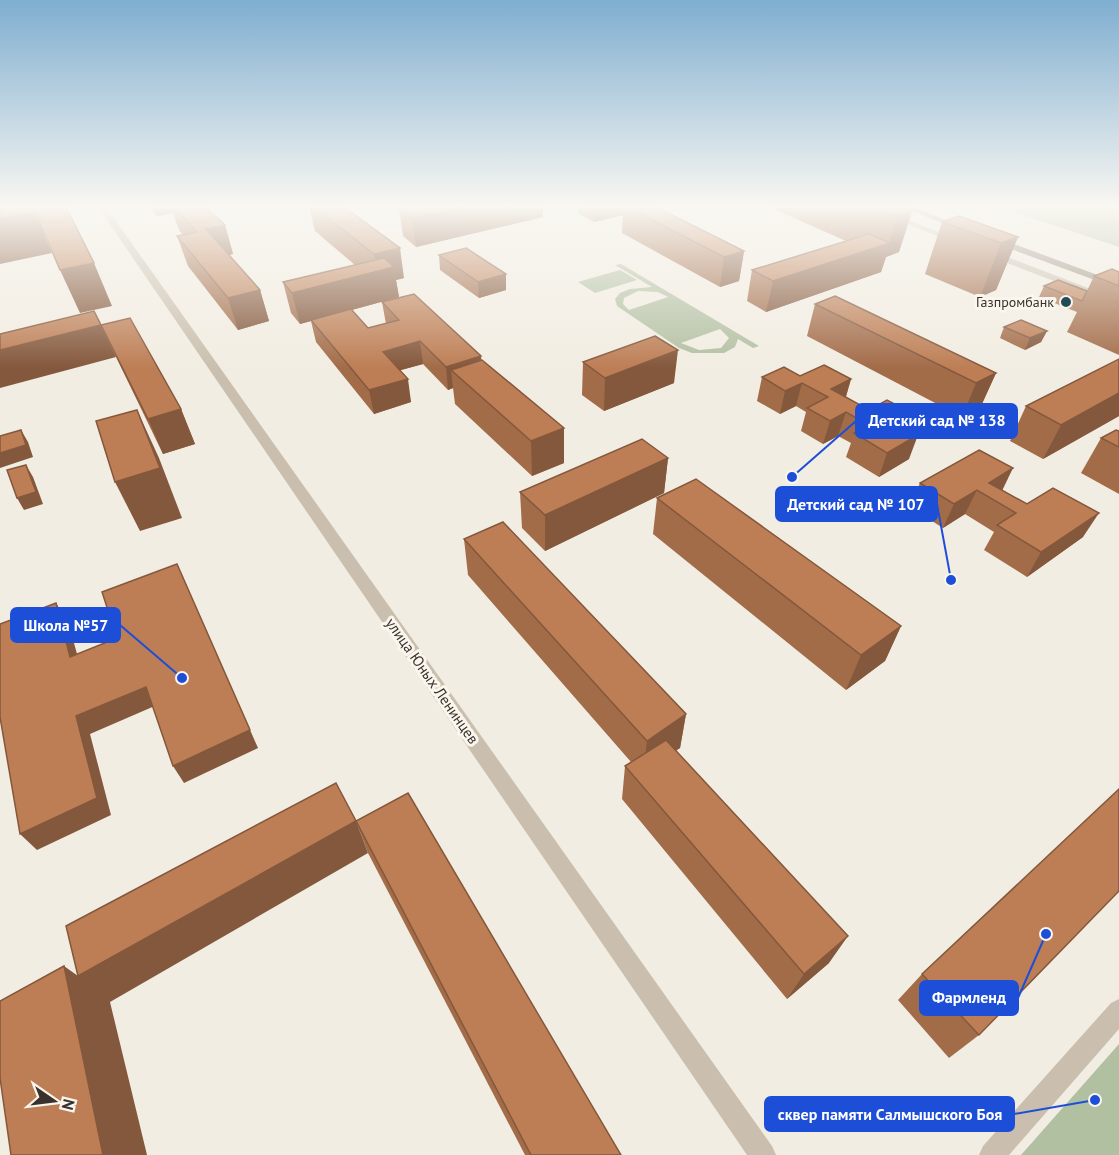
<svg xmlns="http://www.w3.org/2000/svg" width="1119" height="1155" font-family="'PT Sans',sans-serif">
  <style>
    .green { fill: #b2c0a2; fill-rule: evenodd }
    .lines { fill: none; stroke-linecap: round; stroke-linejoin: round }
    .minor { fill: #cabfae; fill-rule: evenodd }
    .tertiary { fill: #cabfae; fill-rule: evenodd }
    .secondary { fill: #9d8f7f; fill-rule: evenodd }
    .wall { fill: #a36c49 }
    .shaded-wall { fill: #84583c }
    .building { fill: #bd7e55; stroke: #84583c; stroke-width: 1.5 }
    .poi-dot { fill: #244c57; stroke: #faf6ee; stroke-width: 2 }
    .labels { text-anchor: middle; stroke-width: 6; stroke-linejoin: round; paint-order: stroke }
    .far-poi-label { font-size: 14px; fill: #39322c; stroke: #faf6ee; text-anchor: end }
    .street-label { font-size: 15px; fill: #39322c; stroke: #faf6ee }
    .leader { fill: none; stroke: #1d4ed8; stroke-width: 2 }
    .callout-dot { fill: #1d4ed8; stroke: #faf6ee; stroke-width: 2 }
    .callout { fill: #1d4ed8; stroke: #1d4ed8; stroke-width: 2 }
    .callout-label { font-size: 16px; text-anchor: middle; font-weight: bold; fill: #fff }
  </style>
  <rect width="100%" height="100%" fill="#f2ede2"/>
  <g class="green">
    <polygon points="999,207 1106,207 1119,211 1119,247"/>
    <path d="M621 264 759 346 753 348 738 339 735 347 724 353H692L679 348 617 306 615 299 620 293 630 289 652 287 615 265ZM638 291 658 292 668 297 629 310 623 304 624 298ZM720 329 729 338 721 348 699 350 681 343Z"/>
    <polygon points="620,270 637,280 595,293 578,282"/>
    <polygon points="1119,1044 1119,1155 1021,1155"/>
  </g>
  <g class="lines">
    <g class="minor">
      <polygon points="98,207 106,207 772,1146 776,1155 747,1155"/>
      <polygon points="864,207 875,207 962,241 955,243"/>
      <polygon points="986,251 992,251 1119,300 1119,306 986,255"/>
      <polygon points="1119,999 1119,1029 1009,1155 979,1155 983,1146 1111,1003"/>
    </g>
    <polygon class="tertiary" points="59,207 75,207 0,222 0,218"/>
    <g class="secondary">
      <polygon points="903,207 913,207 968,229 961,231"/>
      <polygon points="992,238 998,238 1119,283 1119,289 992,242"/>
    </g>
  </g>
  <g class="wall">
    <polygon points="150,207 206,207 225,225 233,254 229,255 260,290 269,321 238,330 188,266 177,236 183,235 179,230 173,213 157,216 150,209"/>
    <polygon points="309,207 344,207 404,278 396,280 399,297 352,310 368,328 386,324 382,302 482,360 564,463 532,476 455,404 453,388 448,390 423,364 400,370 411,402 374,414 316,342 311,321 300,324 291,313 283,282 355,265 315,231"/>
    <polygon points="579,207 594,207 594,209 594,207 656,207 744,251 739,281 720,287 622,233 623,215 594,222 578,213"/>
    <polygon points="769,207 898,207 899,252 886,257 881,272 766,312 747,301 752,270 846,241"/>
    <polygon points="399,208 543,217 416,247 403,236"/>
    <polygon points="942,222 1018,237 996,290 980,297 925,274"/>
    <polygon points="439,255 506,274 506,290 479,298 440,270"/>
    <polygon points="1119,272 1119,355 1067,332 1077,312 1039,297 1044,286 1087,291 1094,276"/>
    <polygon points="815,304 996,373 981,406 962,417 807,336"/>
    <polygon points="101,325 181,409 195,444 163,454 116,357"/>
    <polygon points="1004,327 1047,331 1041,342 1025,350 1000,338"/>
    <polygon points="1119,359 1119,416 1043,459 1010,441 1026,406"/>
    <polygon points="583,362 674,383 604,411 582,395"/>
    <polygon points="800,376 851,379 846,397 869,410 912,413 906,429 909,459 879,477 846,457 851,443 838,436 823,444 801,431 806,412 796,406 780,414 757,401 762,377"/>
    <polygon points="1119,431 1119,494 1081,473 1101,438"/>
    <polygon points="668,458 664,493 545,551 522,528 520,492"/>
    <polygon points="920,483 1002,490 1083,537 1027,577 984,550 994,532 965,514 943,528 910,507"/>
    <polygon points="657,498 901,626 885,661 846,690 653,534"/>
    <polygon points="464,539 686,714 680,748 676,750 829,963 787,999 622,799 625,766 631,762 468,575"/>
    <polygon points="356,821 621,1155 525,1155 368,853"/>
    <polygon points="922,974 979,1035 949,1058 898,1000"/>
  </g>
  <g class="shaded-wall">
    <polygon points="31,207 39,225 69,230 44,235 52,253 0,264 0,219"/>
    <polygon points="154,207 171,207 173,213 157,216"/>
    <polygon points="464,207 543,207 543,217 416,247 412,218"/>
    <polygon points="594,207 623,207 623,215 594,222"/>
    <polygon points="912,212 899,252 886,257 881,272 766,312 773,281 889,243 897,217"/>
    <polygon points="225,225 233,254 215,258 206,229"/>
    <polygon points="1018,237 996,290 980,297 1001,243"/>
    <polygon points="400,248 404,278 396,280 399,297 300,324 292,293 377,271 374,254"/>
    <polygon points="744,251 739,281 720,287 724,257"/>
    <polygon points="94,263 112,306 80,313 60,270"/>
    <polygon points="506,274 506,290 479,298 478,282"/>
    <polygon points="260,290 269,321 238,330 228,298"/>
    <polygon points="101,325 116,357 0,388 0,350"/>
    <polygon points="1047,331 1041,342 1025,350 1030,338"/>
    <polygon points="420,341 423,364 387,374 383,352"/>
    <polygon points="678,350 674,383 604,411 605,378"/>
    <polygon points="481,356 483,379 451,370 453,388 448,390 446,367"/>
    <polygon points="996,373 981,406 962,417 976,383"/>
    <polygon points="408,379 411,402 374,414 369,390"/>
    <polygon points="851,379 844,402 831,389"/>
    <polygon points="802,383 796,406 780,414 785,391"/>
    <polygon points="1119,393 1119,416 1043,459 1061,425"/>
    <polygon points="181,409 195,444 163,454 148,419"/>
    <polygon points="137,410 159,458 182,518 140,531 115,482"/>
    <polygon points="846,412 838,436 823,444 830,421"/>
    <polygon points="912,413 903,437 895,423"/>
    <polygon points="564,428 564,463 532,476 531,441"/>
    <polygon points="21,430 28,442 33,457 0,468 0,453"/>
    <polygon points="918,435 909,459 879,477 887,453"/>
    <polygon points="668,458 664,493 545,551 545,515"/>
    <polygon points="26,465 33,477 43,504 24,510 17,498"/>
    <polygon points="1013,468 1001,493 989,483"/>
    <polygon points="977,490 965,514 943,528 954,504"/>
    <polygon points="1099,513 1083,537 1027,577 1041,552"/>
    <polygon points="177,564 258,748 184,783 173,766"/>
    <polygon points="56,603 68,622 83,675 70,657"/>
    <polygon points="901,626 885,661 846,690 861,655"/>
    <polygon points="146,687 157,705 90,734 111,815 37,850 20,834 76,716"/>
    <polygon points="686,714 680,748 643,774 647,741"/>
    <polygon points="356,821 368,853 110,1002 147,1155 103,1155 64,966 78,976"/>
    <polygon points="848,936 829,963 787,999 804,974"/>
  </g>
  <g class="building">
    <polygon points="0,207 31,207 33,213 0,219"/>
    <polygon points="33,207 66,207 94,263 60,270"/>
    <polygon points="174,207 206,207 225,225 206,229 260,290 228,298 177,236 197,232"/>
    <polygon points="314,207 344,207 400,248 374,254"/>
    <polygon points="405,207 464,207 412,218 399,208"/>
    <polygon points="627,207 656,207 744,251 724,257"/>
    <polygon points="871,207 898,207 912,212 897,217"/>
    <polygon points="35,216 37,216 41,225 39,225"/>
    <polygon points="959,216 1018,237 1001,243 942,222"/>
    <polygon points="869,234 890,243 773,281 752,270"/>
    <polygon points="466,248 506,274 478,282 439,255"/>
    <polygon points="384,258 394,267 292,293 283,282"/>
    <polygon points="1112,269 1119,272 1119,286 1094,276"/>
    <polygon points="1058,280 1087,291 1082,301 1044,286"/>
    <polygon points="414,294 481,356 446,367 420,341 383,352 408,379 369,390 311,320 351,309 368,328 399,320 382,302"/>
    <polygon points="835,296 996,373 976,383 815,304"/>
    <polygon points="94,311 101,325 0,350 0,334"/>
    <polygon points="130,318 181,409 148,419 101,325"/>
    <polygon points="1021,320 1047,331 1030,338 1004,327"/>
    <polygon points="655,336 678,350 605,378 583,362"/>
    <polygon points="1119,359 1119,393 1061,425 1026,406"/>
    <polygon points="482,360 564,428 531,441 451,370"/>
    <polygon points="824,365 851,379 831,389 869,410 887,400 912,413 895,423 918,435 887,453 854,433 869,425 846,412 830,421 807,408 828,397 802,383 785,391 762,377 784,367 800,376"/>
    <polygon points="137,410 160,468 115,482 96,421"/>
    <polygon points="21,430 26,445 0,453 0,436"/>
    <polygon points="1116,430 1119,431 1119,447 1101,438"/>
    <polygon points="642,439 668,458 545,515 520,492"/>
    <polygon points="979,450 1013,468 989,483 1027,504 1053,488 1099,513 1041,552 997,525 1016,513 977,490 954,504 920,483"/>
    <polygon points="26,465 36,492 17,498 7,470"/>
    <polygon points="696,479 901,626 861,655 657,498"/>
    <polygon points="503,522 686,714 647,741 464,539"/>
    <polygon points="177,564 250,730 173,766 146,687 76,716 97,798 20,834 0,717 0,624 56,603 70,657 117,638 102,592"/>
    <polygon points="666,740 848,936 804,974 625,766"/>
    <polygon points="336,783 356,821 78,976 66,926"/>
    <polygon points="1119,789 1119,891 979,1035 922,974"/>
    <polygon points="408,793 621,1155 531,1155 356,821"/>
    <polygon points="64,966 103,1155 11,1155 0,1078 0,1001"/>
  </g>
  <linearGradient id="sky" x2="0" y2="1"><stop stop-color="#7faed0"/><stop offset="0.56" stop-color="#f9f7f2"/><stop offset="1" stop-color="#f9f7f2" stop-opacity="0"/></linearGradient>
  <rect width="1119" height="368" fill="url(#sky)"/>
  <circle class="poi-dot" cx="1066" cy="302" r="6"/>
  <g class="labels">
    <g class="far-poi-label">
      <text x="1054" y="307">Газпромбанк</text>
    </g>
    <g class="street-label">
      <text transform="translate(432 681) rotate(55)" y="5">улица Юных Ленинцев</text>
    </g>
  </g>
  <path class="leader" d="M792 477L856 421M951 580L937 504M182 678L120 625M1046 934L1018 998M1095 1100L1014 1114"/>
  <g class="callout-dot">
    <circle cx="792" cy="477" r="6"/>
    <circle cx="951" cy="580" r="6"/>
    <circle cx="182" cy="678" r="6"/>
    <circle cx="1046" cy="934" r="6"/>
    <circle cx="1095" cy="1100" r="6"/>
  </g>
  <g class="callout">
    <rect x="856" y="404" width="161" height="34" rx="6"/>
    <rect x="776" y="487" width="161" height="34" rx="6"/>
    <rect x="11" y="608" width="109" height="34" rx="6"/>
    <rect x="920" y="981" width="98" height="34" rx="6"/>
    <rect x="765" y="1097" width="249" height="34" rx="6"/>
  </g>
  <g class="callout-label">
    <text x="937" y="426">Детский сад № 138</text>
    <text x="856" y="510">Детский сад № 107</text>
    <text x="66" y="631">Школа №57</text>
    <text x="969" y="1003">Фармленд</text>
    <text x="890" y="1120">сквер памяти Салмышского Боя</text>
  </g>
  <g transform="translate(54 1101) rotate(104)" stroke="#faf6ee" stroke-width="4.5" paint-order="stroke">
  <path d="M0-4.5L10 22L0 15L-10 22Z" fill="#39322c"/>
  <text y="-9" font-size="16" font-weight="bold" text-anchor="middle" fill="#39322c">N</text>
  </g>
</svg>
